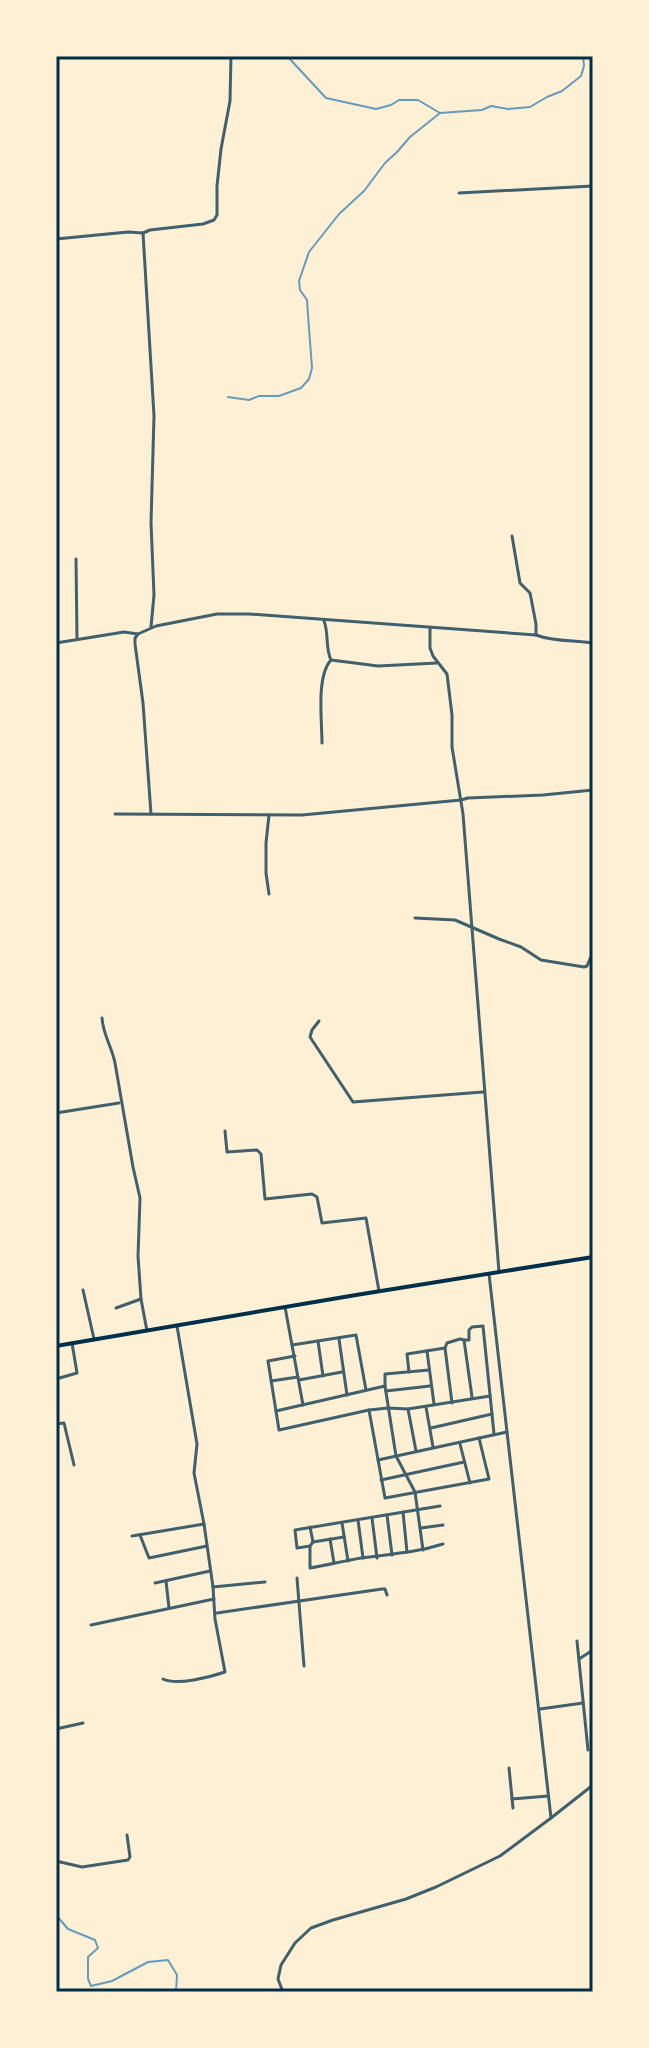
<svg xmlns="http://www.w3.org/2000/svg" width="649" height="2048" font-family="Cabin,sans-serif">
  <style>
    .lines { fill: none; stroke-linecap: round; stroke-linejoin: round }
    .stream { stroke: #669bbc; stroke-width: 2 }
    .minor { stroke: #3f606c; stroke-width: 3 }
    .tertiary { stroke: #3f606c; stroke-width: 3 }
    .primary { stroke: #003049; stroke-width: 4 }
    .neatline { fill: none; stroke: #003049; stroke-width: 3 }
  </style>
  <rect width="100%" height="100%" fill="#fdf0d5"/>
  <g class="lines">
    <g class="stream">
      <polyline points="287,56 326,98 376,109 391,105 399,100 418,100 440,113 482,110 491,106 508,109 530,107 547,97 562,91 581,76 584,66 583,56"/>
      <polyline points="228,397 249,400 259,396 279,396 301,388 309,379 312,368 308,315 307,300 300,290 299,281 309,252 339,214 364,191 385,163 397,152 410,137 440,113"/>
      <polyline points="56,1915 68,1929 95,1940 98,1948 88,1957 88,1979 91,1986 112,1981 148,1962 168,1960 177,1975 176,1992"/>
    </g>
    <g class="minor">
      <polyline points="459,193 593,186"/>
      <polyline points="143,233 154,416 151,523 154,595 151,627"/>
      <polyline points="56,239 128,232 143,233 150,230 203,224 214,220 217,215 217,186 221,149 230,101 231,56"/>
      <polyline points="512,536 520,583 530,593 531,598 536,624 536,635"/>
      <polyline points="76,559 77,639"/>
      <path d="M324 621C329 633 325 648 331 660"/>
      <polyline points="430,628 430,648 433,656 447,674 452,715 452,747 463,814 499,1272"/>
      <polyline points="56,643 124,632 138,634"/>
      <path d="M322 743C322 721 316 676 331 660L378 666 437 663"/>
      <polyline points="115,814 302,815 461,800 468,798 543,795 593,790"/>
      <path d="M151 814 143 703 135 644V638L138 634 156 626 217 614H249L536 635C554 642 574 640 593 643"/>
      <polyline points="269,894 266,873 266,843 269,815"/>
      <polyline points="415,918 455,920 499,939 521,947 541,960 584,967 587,966 593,952"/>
      <path d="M102 1018C103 1035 112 1047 115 1063L133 1167 140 1198 138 1256 141 1299 147 1331"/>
      <polyline points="319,1021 312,1030 310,1037 353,1102 483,1092"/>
      <polyline points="56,1113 119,1103"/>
      <polyline points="225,1131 227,1152 257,1150 261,1154 265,1199 312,1194 317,1197 322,1223 366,1218 379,1291"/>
      <polyline points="83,1290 94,1339"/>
      <polyline points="285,1307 303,1405"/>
      <polyline points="116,1308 141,1299"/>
      <polyline points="339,1339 347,1395"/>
      <polyline points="464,1340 469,1340 469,1330 472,1327 483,1326 494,1434"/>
      <polyline points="318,1341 323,1376"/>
      <polyline points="292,1345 356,1335 366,1390"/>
      <polyline points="427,1351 434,1404"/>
      <polyline points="295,1356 268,1361 279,1430 369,1410 388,1408 408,1409 490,1396"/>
      <polyline points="409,1372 407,1354 445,1348"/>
      <polyline points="56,1379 77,1373 72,1343"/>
      <polyline points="299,1380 342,1372"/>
      <polyline points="271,1381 298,1377"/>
      <polyline points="385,1386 385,1374 429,1370"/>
      <polyline points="386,1391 430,1386"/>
      <polyline points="452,1403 445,1348 447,1343 460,1339 464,1340 472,1397"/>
      <polyline points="426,1407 433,1447"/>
      <polyline points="408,1409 416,1451"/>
      <polyline points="369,1410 385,1498 489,1479 479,1438"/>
      <polyline points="276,1411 385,1386 396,1456 415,1492 423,1550"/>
      <polyline points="56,1424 64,1423 74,1465"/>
      <polyline points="431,1428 492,1414"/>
      <polyline points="460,1444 470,1483"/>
      <polyline points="378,1460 507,1432"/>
      <polyline points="381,1480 464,1462"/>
      <polyline points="403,1512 407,1552"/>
      <polyline points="387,1515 392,1555"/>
      <polyline points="372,1518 377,1558"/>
      <polyline points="358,1520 363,1558"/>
      <polyline points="342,1523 348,1561"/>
      <polyline points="310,1527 313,1542"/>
      <polyline points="421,1528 443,1525"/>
      <polyline points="140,1535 149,1558 207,1546"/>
      <polyline points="132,1536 204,1524"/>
      <polyline points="344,1537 313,1542 310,1546 297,1548 295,1530 440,1506"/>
      <polyline points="330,1539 334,1563"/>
      <path d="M310 1547V1568C327 1565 344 1561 361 1558 390 1554 415 1553 443 1544"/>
      <polyline points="297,1578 304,1666"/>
      <polyline points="166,1581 169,1608"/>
      <polyline points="155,1583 210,1571"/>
      <polyline points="213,1587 265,1582"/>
      <polyline points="217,1613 382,1589 385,1589 387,1595"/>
      <polyline points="91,1625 214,1599"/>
      <polyline points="577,1641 588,1750"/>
      <polyline points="579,1659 593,1650"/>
      <path d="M163 1679C177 1686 210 1677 225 1672L215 1619 213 1587 204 1524 194 1473 197 1444 177 1326"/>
      <polyline points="540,1709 583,1703"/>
      <polyline points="56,1729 83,1723"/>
      <polyline points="509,1768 513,1808"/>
      <polyline points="512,1799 548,1796"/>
      <polyline points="56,1861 82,1867 128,1860 130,1857 127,1835"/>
      <polyline points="283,1992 278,1979 281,1965 295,1943 311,1928 333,1920 406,1899 436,1887 500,1856 551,1818"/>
    </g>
    <g class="tertiary">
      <polyline points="489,1274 551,1818"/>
      <polyline points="551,1818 593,1785"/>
    </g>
    <polyline class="primary" points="56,1346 356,1295 593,1257"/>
  </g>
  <rect width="649" height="2048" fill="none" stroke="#fdf0d5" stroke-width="116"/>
  <rect x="58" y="58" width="533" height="1932" class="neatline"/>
</svg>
